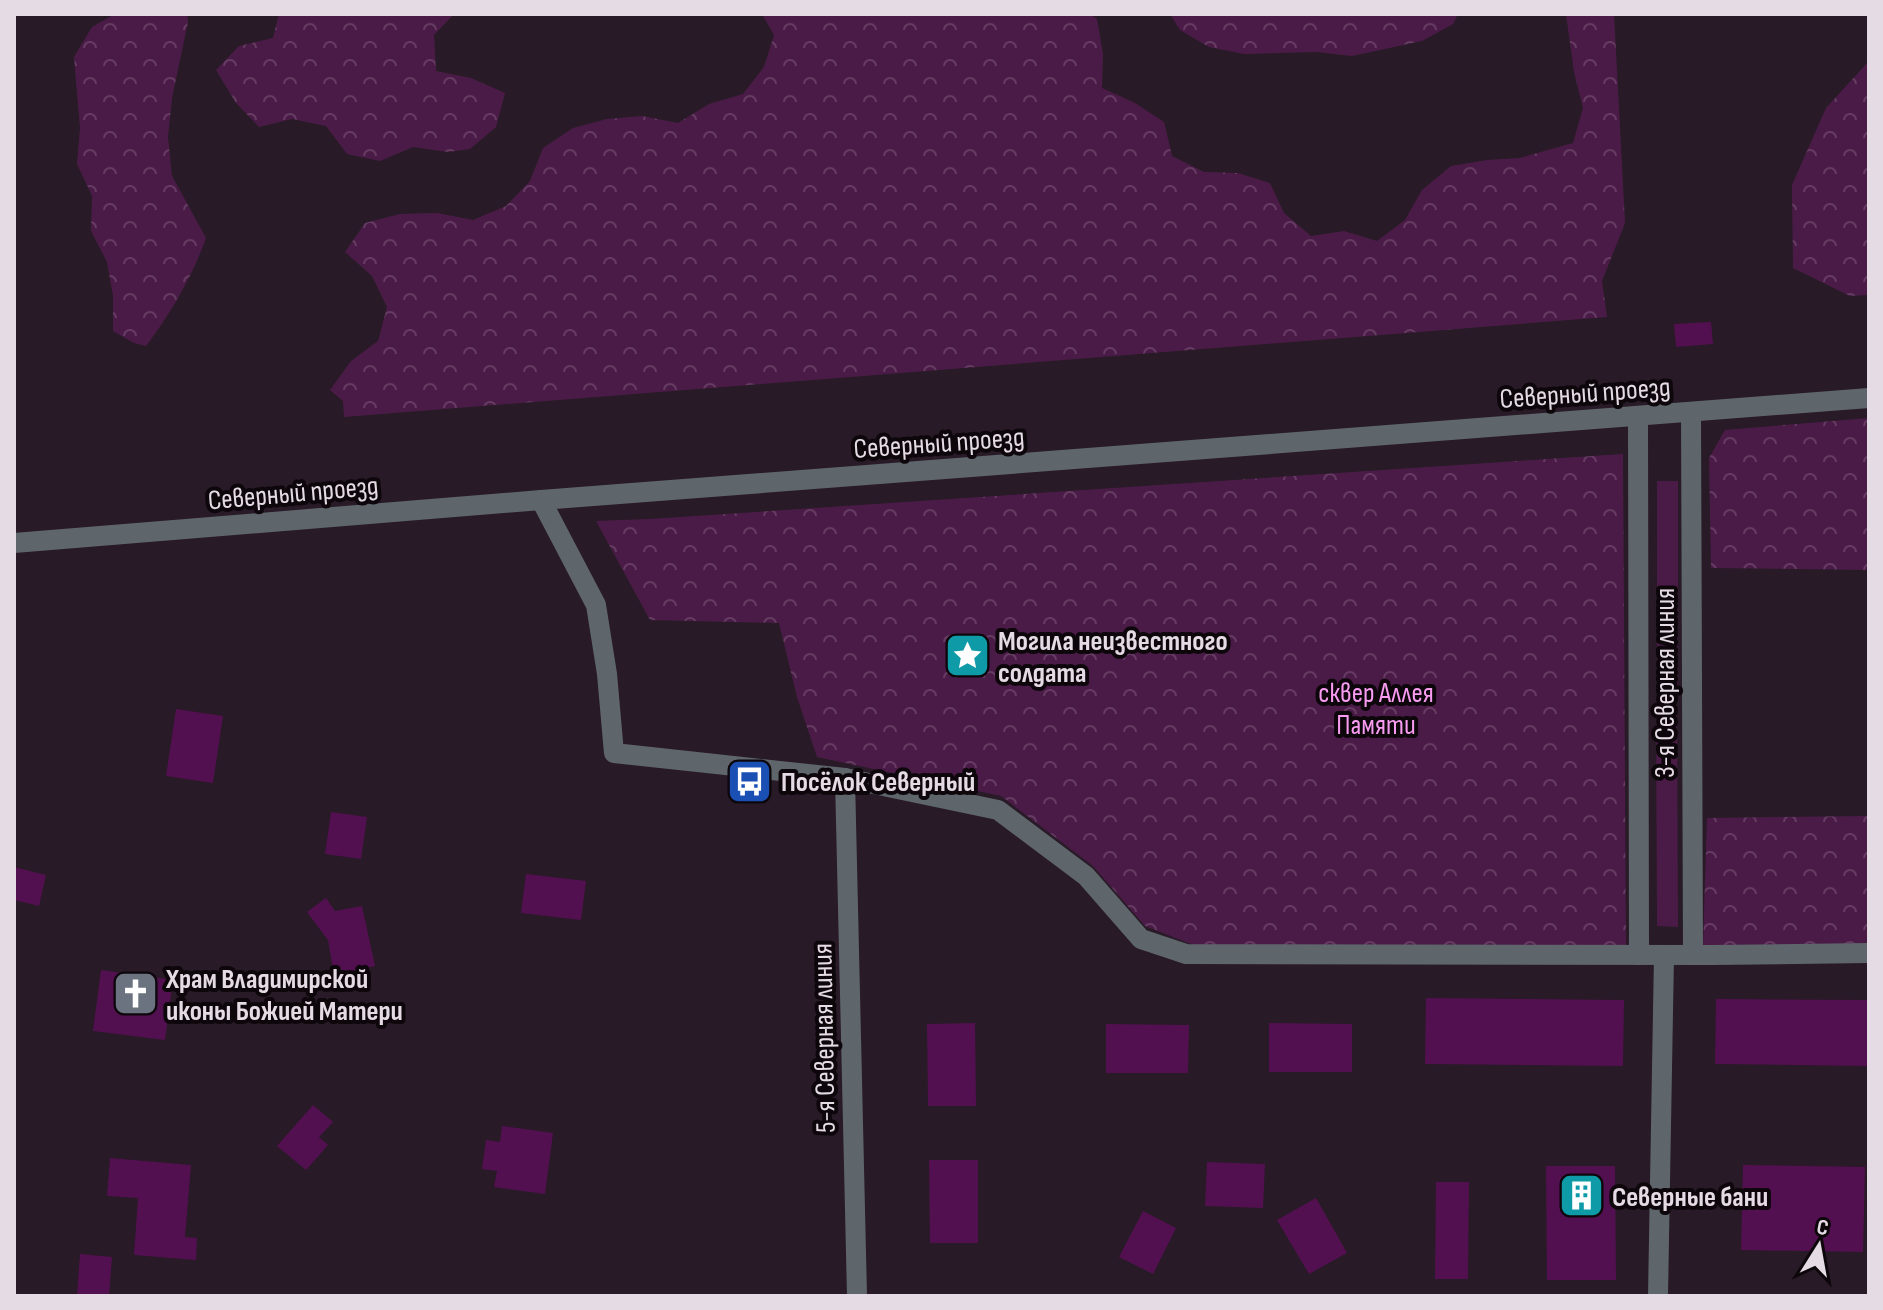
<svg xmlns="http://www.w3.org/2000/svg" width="1883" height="1310" font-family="'Sofia Sans Condensed',sans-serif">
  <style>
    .grass { fill: #4b1b48 }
    .forest { fill: url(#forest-crowns) }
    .building { fill: #531050 }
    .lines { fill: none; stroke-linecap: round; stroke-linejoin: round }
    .minor { stroke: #5e666c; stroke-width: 20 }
    .labels { text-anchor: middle; stroke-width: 8; stroke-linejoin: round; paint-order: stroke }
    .street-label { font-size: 28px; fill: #e5dbe4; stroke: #0d070c }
    .poi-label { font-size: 28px; font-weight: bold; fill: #e5dbe4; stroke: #0d070c; text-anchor: start }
    .park-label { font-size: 28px; fill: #f89bf1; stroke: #0d070c }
  </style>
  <defs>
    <pattern id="forest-crowns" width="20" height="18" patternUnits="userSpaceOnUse" patternTransform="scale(2)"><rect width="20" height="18" fill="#4b1b48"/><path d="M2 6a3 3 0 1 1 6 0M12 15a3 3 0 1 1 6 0" fill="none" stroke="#653c62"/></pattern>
  </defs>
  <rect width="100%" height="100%" fill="#281a26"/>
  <g class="grass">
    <rect x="1657" y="481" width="21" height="205"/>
    <polygon points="1656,705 1677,705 1678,927 1657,926"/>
  </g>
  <g class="forest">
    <path d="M115 14H187L188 22 172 98 168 137 172 176 206 238C192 277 171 313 146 346L134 343 113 331V296L107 262 91 231 92 196 77 164 80 128 74 57 92 27Z"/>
    <polygon points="279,14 454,14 434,35 436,71 471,78 505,93 496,127 470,149 448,152 413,147 380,161 347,154 326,126 292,119 259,127 236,103 216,70 239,46 273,38"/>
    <polygon points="762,14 1090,14 1097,19 1103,54 1102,88 1135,103 1164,122 1172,156 1204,172 1238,173 1270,183 1284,213 1311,236 1344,231 1377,241 1405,220 1422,190 1451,166 1487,160 1520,158 1573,143 1583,108 1574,72 1566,14 1614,14 1625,223 1602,281 1607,317 344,417 343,401 330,390 351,361 378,341 387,307 372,276 345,252 365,223 400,214 437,213 473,220 506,206 530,181 543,148 573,128 607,119 642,116 678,123 709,104 743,94 764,67 774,35"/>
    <polygon points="1170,14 1458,14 1453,24 1422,41 1352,56 1316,52 1244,54 1209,47 1180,30"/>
    <polygon points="1869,61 1869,295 1850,296 1793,268 1792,185 1826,108"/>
    <polygon points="1869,418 1869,570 1711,568 1709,458 1725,430"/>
    <polygon points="1623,454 1626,947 1196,946 1145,926 1093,866 1001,796 817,757 797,697 779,623 650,620 596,521 650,519"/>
    <polygon points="1869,816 1869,945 1703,946 1707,818"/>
  </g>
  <g class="building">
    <polygon points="1711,322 1713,344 1676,347 1674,324"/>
    <polygon points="176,709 223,716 213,783 166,776"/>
    <polygon points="331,812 367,817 361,859 325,854"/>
    <polygon points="14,867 46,875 39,906 14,900"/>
    <polygon points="526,874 586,881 581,920 521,913"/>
    <polygon points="326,898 335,911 362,906 375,966 334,975 328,940 307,912"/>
    <polygon points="101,970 173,980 165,1040 93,1031"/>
    <polygon points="1426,998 1624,1000 1623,1066 1425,1064"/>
    <polygon points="1716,999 1869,1000 1869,1066 1715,1064"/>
    <polygon points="975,1023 976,1106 928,1106 927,1024"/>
    <polygon points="1269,1023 1352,1024 1352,1072 1269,1072"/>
    <polygon points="1106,1024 1189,1025 1188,1073 1106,1073"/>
    <polygon points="313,1105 333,1122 319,1137 328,1145 306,1170 277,1146"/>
    <polygon points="502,1126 553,1133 545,1194 494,1187 497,1171 482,1169 486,1140 500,1142"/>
    <polygon points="110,1158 191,1165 185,1237 197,1238 196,1260 134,1255 138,1198 107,1196"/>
    <polygon points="929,1160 978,1160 978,1243 930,1243"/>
    <polygon points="1207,1162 1265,1164 1263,1208 1205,1206"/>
    <polygon points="1743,1165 1865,1167 1863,1252 1741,1250"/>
    <polygon points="1546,1166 1615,1166 1616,1280 1547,1280"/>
    <polygon points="1436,1182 1469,1182 1468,1279 1435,1279"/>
    <polygon points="1316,1198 1347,1253 1309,1274 1277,1220"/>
    <polygon points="1143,1211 1176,1228 1153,1274 1119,1257"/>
    <polygon points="80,1254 112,1257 109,1296 77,1296"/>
  </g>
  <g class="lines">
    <g class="minor">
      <polyline points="1691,412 1693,955"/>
      <polyline points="1638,416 1639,955"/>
      <polyline points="541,500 596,605 607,674 614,753 845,778 998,810 1086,876 1141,939 1186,954 1711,955 1869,953"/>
      <polyline points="14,543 541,500 1869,398"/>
      <polyline points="845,778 857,1296"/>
      <polyline points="1658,1296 1664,955"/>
    </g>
  </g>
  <defs>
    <symbol id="sight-square" viewBox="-11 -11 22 22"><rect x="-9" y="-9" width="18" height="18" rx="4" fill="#0f9aa8" stroke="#0d070c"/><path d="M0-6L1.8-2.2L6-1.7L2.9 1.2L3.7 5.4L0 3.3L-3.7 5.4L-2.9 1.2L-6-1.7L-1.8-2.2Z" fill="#fff"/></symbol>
    <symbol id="bus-square" viewBox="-11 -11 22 22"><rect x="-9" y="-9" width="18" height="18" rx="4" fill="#1a4fb4" stroke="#0d070c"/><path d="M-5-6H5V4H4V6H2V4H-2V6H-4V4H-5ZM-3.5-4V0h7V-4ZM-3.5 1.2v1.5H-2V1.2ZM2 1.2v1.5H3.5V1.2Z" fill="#fff"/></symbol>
    <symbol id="church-square" viewBox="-11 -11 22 22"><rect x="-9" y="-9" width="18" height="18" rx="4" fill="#6b7280" stroke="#0d070c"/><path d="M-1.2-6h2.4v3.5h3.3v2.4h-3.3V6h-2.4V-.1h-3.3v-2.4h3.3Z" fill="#fff"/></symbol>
    <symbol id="building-square" viewBox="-11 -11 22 22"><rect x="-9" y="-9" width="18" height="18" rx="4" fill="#0f9aa8" stroke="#0d070c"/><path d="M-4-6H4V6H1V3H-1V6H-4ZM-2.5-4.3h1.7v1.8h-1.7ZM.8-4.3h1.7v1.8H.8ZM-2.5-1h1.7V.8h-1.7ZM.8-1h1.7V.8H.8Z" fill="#fff"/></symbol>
  </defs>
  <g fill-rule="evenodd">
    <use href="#sight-square" x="942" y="630" width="51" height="51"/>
    <use href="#bus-square" x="724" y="756" width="51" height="51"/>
    <use href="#church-square" x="110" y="968" width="51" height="51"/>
    <use href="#building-square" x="1556" y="1170" width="51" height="51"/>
  </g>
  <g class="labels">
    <g class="street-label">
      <text transform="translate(1585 392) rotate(-4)" y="10">Северный проезд</text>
      <text transform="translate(939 442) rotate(-4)" y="10">Северный проезд</text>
      <text transform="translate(293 492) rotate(-5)" y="10">Северный проезд</text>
      <text transform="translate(1664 683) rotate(-90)" y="10">3-я Северная линия</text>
      <text transform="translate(823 1038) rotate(-91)" y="10">5-я Северная линия</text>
    </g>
    <g class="poi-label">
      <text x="998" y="650">Могила неизвестного<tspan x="998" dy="32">солдата</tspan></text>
      <text x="781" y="791">Посёлок Северный</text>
      <text x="166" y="988">Храм Владимирской<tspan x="166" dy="32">иконы Божией Матери</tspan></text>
      <text x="1612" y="1206">Северные бани</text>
    </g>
    <g class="park-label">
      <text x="1376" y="702">сквер Аллея<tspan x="1376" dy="32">Памяти</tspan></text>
    </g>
  </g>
  <rect width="1883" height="1310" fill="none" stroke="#e5dbe4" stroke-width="32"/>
  <g transform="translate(1819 1246) rotate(11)" stroke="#0d070c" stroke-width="6" paint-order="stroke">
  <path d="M0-6L14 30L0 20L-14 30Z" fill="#e5dbe4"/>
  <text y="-12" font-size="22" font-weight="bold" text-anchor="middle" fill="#e5dbe4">С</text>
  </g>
</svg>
